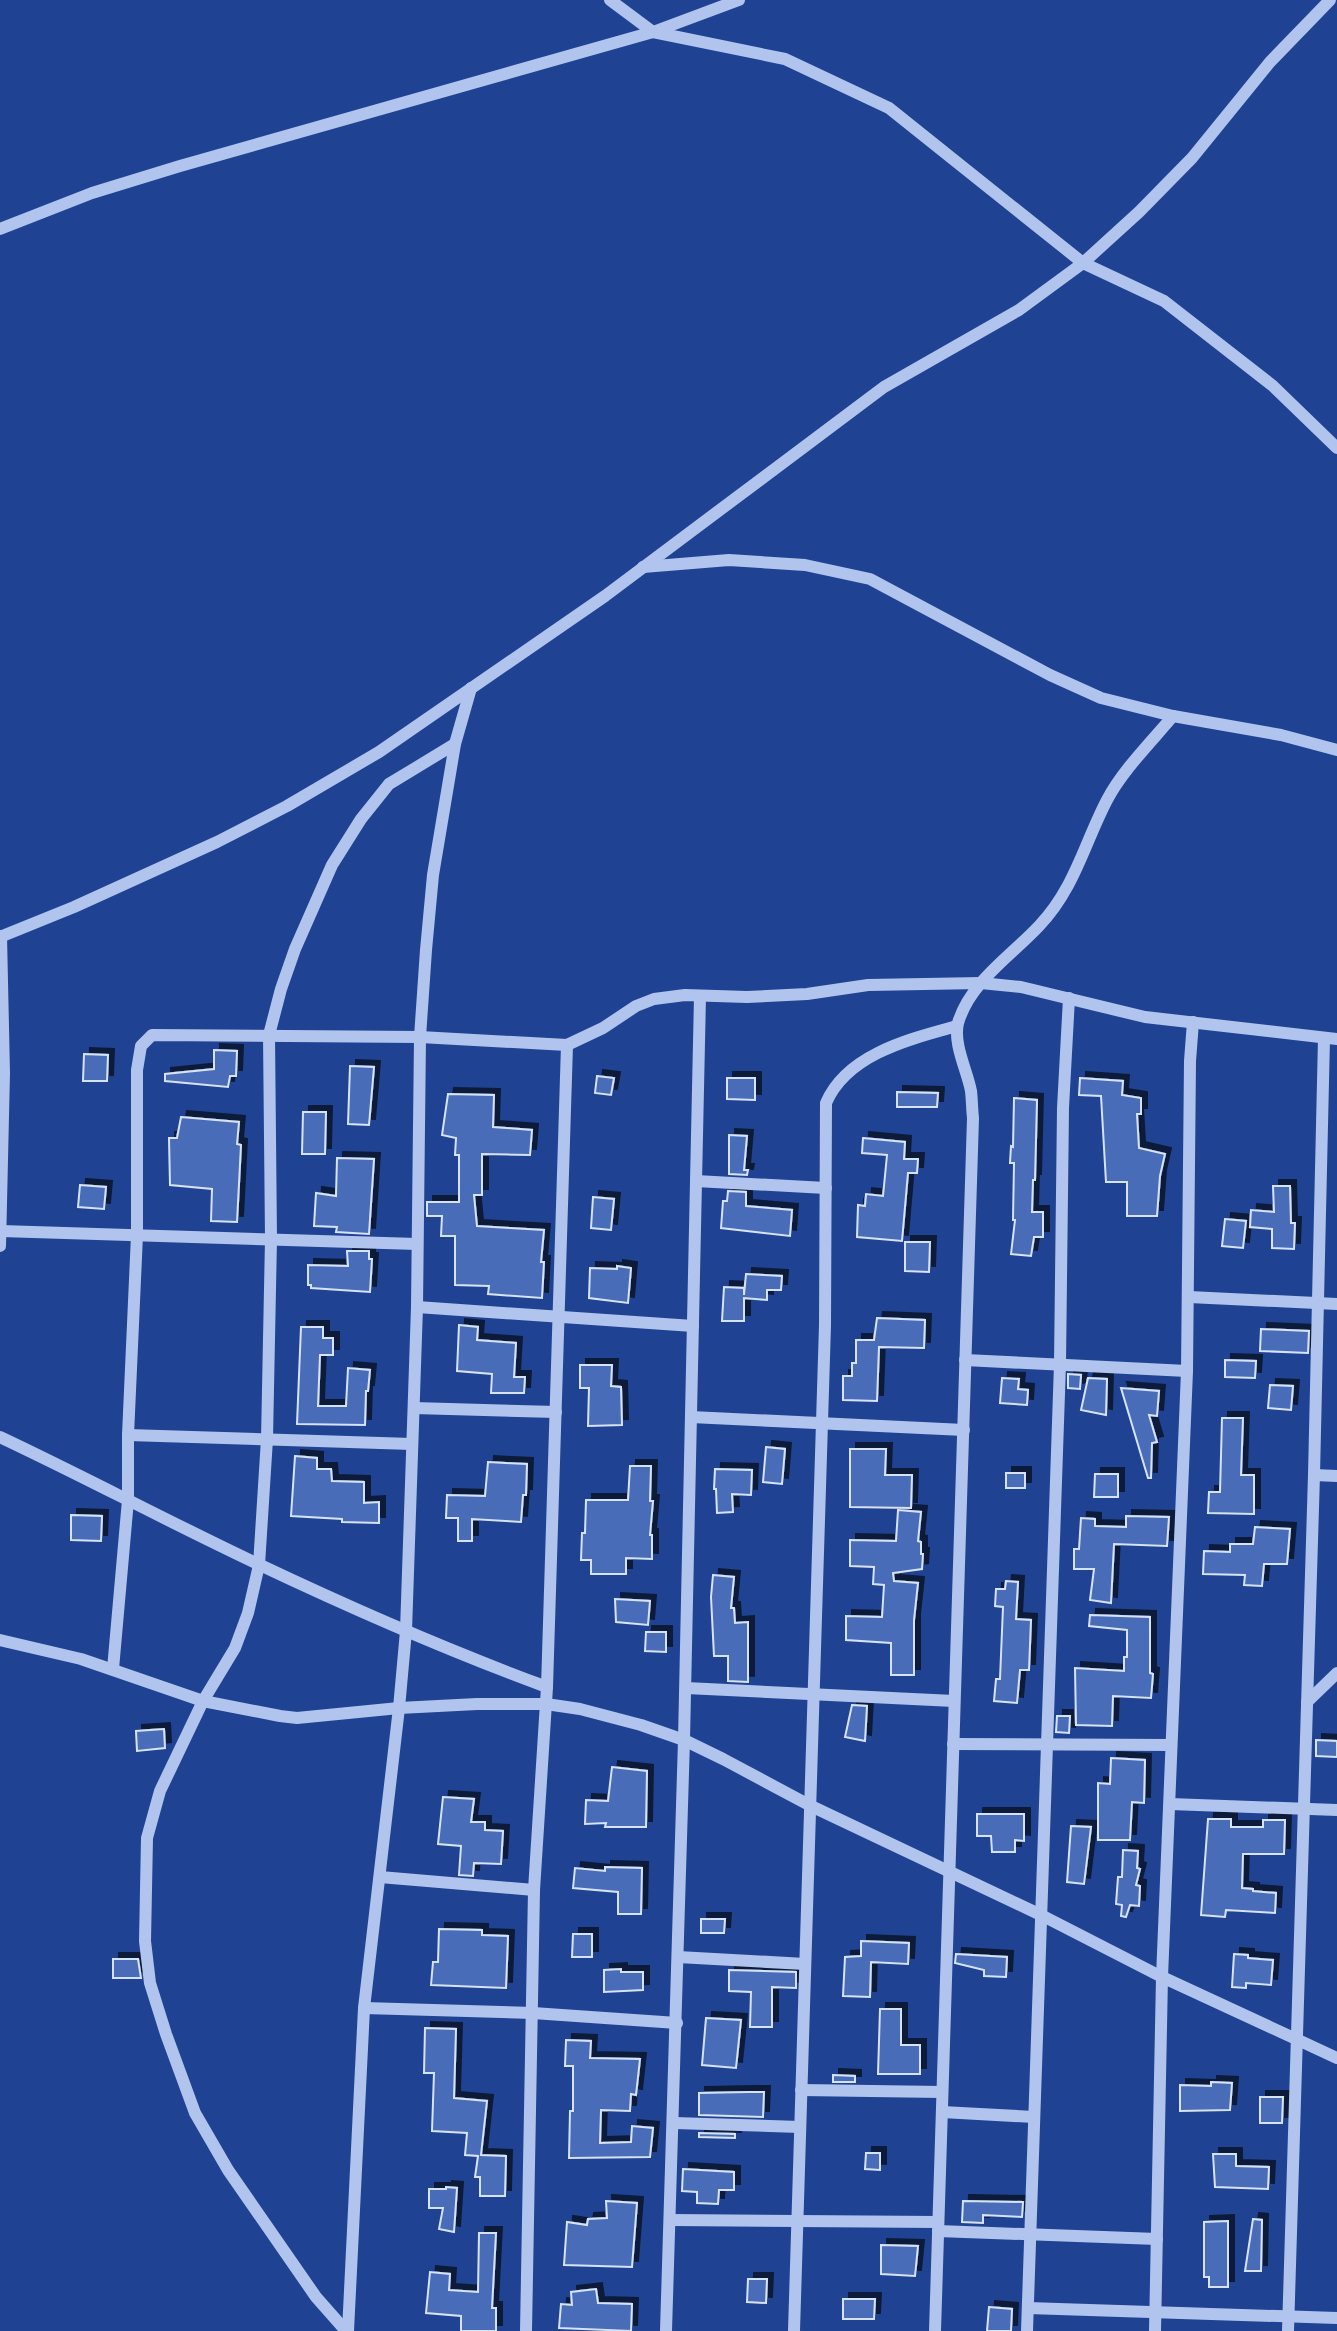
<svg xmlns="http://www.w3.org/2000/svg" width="1337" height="2331" font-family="Lato,sans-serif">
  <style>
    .building { fill: #486cb9; stroke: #d6e2fa; stroke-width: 2; filter: url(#shadow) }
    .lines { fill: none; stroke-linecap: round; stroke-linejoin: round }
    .minor { stroke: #b0c4ee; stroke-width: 12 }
  </style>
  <defs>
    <filter id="shadow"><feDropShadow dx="6" dy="-6" stdDeviation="0" flood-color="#0009"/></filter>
  </defs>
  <rect width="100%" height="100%" fill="#1f4392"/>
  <g class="building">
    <polygon points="214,1050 237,1051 236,1076 230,1076 228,1087 165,1081 165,1074 214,1069"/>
    <polygon points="84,1054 108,1055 107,1081 83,1081"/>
    <polygon points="350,1066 374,1067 369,1125 348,1124"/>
    <polygon points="597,1076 614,1078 611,1095 595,1093"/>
    <polygon points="727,1078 755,1078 755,1100 727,1099"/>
    <polygon points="1080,1078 1123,1081 1122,1095 1141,1098 1141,1114 1137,1114 1139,1148 1165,1154 1160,1176 1157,1216 1127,1216 1127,1182 1106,1182 1101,1096 1079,1095"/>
    <polygon points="897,1092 938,1093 937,1107 897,1107"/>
    <polygon points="448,1094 494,1095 493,1127 532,1130 530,1155 482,1154 482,1195 474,1195 477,1226 544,1230 541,1262 544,1262 542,1298 488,1294 489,1286 455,1285 455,1236 441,1236 442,1216 427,1216 427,1202 459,1202 459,1155 455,1155 456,1138 442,1135"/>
    <polygon points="1014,1098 1037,1100 1035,1180 1033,1180 1032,1212 1043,1212 1043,1237 1034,1237 1031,1256 1011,1254 1015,1220 1013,1220 1014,1163 1010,1163 1011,1146 1013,1147"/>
    <polygon points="303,1112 326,1112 325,1154 302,1154"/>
    <polygon points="181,1117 239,1122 237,1144 241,1145 237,1222 211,1221 212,1189 170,1185 169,1138 177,1138"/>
    <polygon points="729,1135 747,1136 744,1170 748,1170 747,1175 729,1174"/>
    <polygon points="863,1138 905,1142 904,1159 918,1159 917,1173 908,1173 902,1241 857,1237 858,1205 865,1206 866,1194 883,1196 887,1155 862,1153"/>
    <polygon points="337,1158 374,1159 369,1234 336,1232 337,1227 314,1226 316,1193 336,1196"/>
    <polygon points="80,1185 106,1187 104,1209 78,1207"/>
    <polygon points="1273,1186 1290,1186 1291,1223 1295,1223 1294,1249 1272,1248 1272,1229 1250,1227 1251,1210 1274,1212"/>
    <polygon points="728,1191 746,1192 746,1206 792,1210 790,1236 721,1228 723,1201 727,1201"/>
    <polygon points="593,1197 614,1199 611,1230 591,1228"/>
    <polygon points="1225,1219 1246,1221 1243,1248 1222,1246"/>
    <polygon points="905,1242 930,1242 929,1272 905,1271"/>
    <polygon points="347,1251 369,1251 369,1259 372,1259 370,1292 311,1288 311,1285 308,1285 308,1265 348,1266"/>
    <polygon points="617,1266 631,1268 628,1303 589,1298 590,1268 617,1269"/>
    <polygon points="746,1274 782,1276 781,1290 767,1290 767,1300 744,1298 744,1321 722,1321 724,1287 744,1288 744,1295"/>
    <polygon points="877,1318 925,1320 924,1348 879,1347 877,1401 843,1400 843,1376 852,1376 852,1363 856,1363 856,1340 874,1340"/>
    <polygon points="459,1325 478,1327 477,1340 516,1343 514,1377 525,1377 524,1393 491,1393 492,1374 457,1371"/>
    <polygon points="301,1327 323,1327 323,1338 333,1338 333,1355 320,1355 318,1406 346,1406 348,1368 370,1370 368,1391 366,1391 365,1425 297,1424"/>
    <polygon points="1261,1329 1309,1331 1308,1353 1260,1351"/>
    <polygon points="1225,1360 1256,1361 1255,1378 1225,1377"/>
    <polygon points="580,1365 612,1365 611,1386 621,1387 622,1425 588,1426 589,1388 580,1388"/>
    <polygon points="1068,1374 1081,1375 1080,1389 1068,1388"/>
    <polygon points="1002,1378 1019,1379 1018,1389 1028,1390 1027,1405 1000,1403"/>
    <polygon points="1088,1378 1107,1379 1106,1415 1081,1410"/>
    <polygon points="1270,1385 1293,1386 1291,1410 1268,1408"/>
    <polygon points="1121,1388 1159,1391 1157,1416 1149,1415 1157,1442 1152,1443 1151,1478 1148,1478"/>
    <polygon points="1222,1418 1243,1418 1241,1475 1254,1475 1254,1514 1208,1513 1209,1492 1220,1492"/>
    <polygon points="766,1447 785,1449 782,1484 763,1482"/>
    <polygon points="850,1449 886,1449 885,1475 912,1475 911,1508 850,1507"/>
    <polygon points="295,1456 317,1458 317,1469 331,1469 332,1481 364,1482 364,1503 379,1502 379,1523 342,1522 342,1519 291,1516"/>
    <polygon points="488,1462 527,1464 526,1495 523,1495 521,1522 472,1519 472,1541 458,1541 458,1518 446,1518 447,1495 485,1496"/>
    <polygon points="630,1466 651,1466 650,1501 653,1501 650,1535 652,1535 652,1559 626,1558 626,1574 591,1574 591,1560 581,1560 582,1533 585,1533 586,1500 628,1500"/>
    <polygon points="715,1469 752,1470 751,1495 732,1494 733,1512 717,1513 716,1489 714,1489"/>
    <rect x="1006" y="1473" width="19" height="15"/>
    <polygon points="1095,1474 1118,1474 1118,1497 1094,1497"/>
    <polygon points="898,1510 921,1512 918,1541 921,1542 921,1554 923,1554 922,1569 893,1573 894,1581 918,1583 914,1620 914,1675 891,1675 891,1643 846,1640 846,1616 882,1617 884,1585 873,1584 874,1567 850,1566 850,1540 896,1541"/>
    <polygon points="71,1515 102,1516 101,1541 71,1540"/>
    <polygon points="1126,1516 1169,1517 1167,1546 1114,1544 1111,1603 1090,1600 1094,1569 1074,1569 1074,1549 1079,1549 1081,1518 1095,1519 1095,1526 1126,1527"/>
    <polygon points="1255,1527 1290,1529 1287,1564 1264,1564 1262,1586 1244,1585 1245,1575 1203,1574 1204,1551 1230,1552 1230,1544 1253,1544"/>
    <polygon points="713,1575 734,1577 731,1608 734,1608 735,1623 748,1622 748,1682 728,1681 728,1656 714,1656 711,1597"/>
    <polygon points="1006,1581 1018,1582 1016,1619 1031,1620 1029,1670 1020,1670 1017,1703 994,1701 996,1679 1000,1679 1003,1607 995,1606 996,1589 1005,1589"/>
    <polygon points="615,1599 650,1601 648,1625 616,1622"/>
    <polygon points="1090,1615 1150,1617 1150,1673 1153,1674 1151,1698 1113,1696 1112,1726 1076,1725 1075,1668 1124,1671 1124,1657 1127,1657 1127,1630 1089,1626"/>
    <polygon points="646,1632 666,1632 666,1652 645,1651"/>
    <polygon points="852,1705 867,1706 865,1741 845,1737"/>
    <polygon points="1057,1716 1070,1716 1069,1733 1056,1732"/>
    <polygon points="164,1729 165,1748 137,1751 136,1731"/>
    <polygon points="1316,1740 1337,1741 1337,1757 1316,1756"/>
    <polygon points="1111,1758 1145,1760 1144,1803 1132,1802 1130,1840 1098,1840 1098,1783 1110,1784"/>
    <polygon points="612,1767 647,1771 646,1827 605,1827 606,1823 585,1824 586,1800 608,1801"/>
    <polygon points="443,1797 474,1799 471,1822 485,1822 485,1830 503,1831 501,1864 474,1863 473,1876 459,1875 461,1846 438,1844"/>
    <polygon points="977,1814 1024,1814 1024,1841 1015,1840 1015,1852 992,1852 991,1836 977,1836"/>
    <polygon points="1208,1819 1231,1819 1231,1827 1263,1827 1263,1820 1285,1820 1284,1854 1243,1854 1242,1888 1253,1889 1253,1891 1276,1893 1275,1913 1226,1910 1225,1917 1201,1915"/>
    <polygon points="1071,1826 1091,1827 1084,1884 1067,1882"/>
    <polygon points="1123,1850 1138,1851 1137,1868 1140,1869 1136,1885 1140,1886 1139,1906 1130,1905 1126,1917 1121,1916 1122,1905 1116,1904 1118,1877 1122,1877"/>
    <polygon points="605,1867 642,1868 641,1914 618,1914 618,1892 573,1888 575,1868 605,1871"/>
    <polygon points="701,1919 725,1919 724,1933 701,1933"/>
    <polygon points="439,1929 482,1930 482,1935 508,1936 506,1988 431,1985 433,1962 438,1962"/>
    <polygon points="573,1934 592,1934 592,1957 572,1957"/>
    <polygon points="861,1941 909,1943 908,1964 871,1962 870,1997 843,1996 845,1957 861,1956"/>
    <polygon points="956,1954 1007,1957 1006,1977 984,1976 984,1970 955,1963"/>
    <polygon points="1234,1954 1248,1955 1248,1958 1273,1960 1271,1985 1246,1983 1246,1988 1232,1987"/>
    <polygon points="113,1959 138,1959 141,1978 113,1978"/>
    <polygon points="621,1969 621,1972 643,1972 643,1990 604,1992 604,1970"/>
    <polygon points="729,1970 796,1972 796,1988 772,1987 772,2027 750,2027 751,1992 729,1991"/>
    <polygon points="880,2009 901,2009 901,2045 920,2045 920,2074 878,2074"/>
    <polygon points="706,2018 741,2020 736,2068 702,2065"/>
    <polygon points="425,2028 456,2029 454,2098 487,2101 481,2155 506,2156 505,2196 480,2196 480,2177 475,2177 478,2156 465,2155 467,2133 432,2131 434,2073 424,2073"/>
    <polygon points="566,2040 591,2041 590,2058 640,2059 636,2095 631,2094 630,2111 601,2110 600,2143 631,2142 632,2126 653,2128 650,2157 569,2158 570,2111 573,2111 573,2066 565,2066"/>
    <polygon points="833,2075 855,2076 855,2082 833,2082"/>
    <polygon points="1211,2082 1232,2083 1230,2110 1180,2111 1180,2085 1211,2086"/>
    <polygon points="749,2092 764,2092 763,2117 699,2115 699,2093"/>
    <polygon points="1260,2097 1283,2097 1282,2123 1260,2123"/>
    <polygon points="699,2133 735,2134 735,2138 699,2137"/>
    <polygon points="866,2153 880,2153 880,2170 865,2169"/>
    <polygon points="1213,2154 1236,2154 1236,2166 1269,2167 1268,2189 1215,2187"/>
    <polygon points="683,2169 734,2172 734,2190 719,2190 718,2204 697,2203 697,2192 682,2191"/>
    <polygon points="446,2187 457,2188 454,2232 439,2229 443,2208 429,2208 429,2189 446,2189"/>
    <polygon points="606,2201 637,2203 632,2267 564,2265 567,2222 587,2225 588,2219 607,2218"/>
    <polygon points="963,2201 1023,2202 1022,2217 983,2215 983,2223 962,2222"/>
    <polygon points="1253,2219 1262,2220 1261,2271 1245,2271"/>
    <polygon points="1228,2221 1228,2287 1209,2287 1209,2277 1204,2277 1204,2222"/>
    <polygon points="479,2233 496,2233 492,2308 496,2308 496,2331 461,2331 461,2316 426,2313 430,2272 450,2274 449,2290 478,2292"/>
    <polygon points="881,2245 918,2246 915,2276 881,2274"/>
    <polygon points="748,2279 767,2279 766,2303 747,2302"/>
    <polygon points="596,2289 598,2303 632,2304 631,2331 559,2328 561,2304 572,2305 571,2292"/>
    <polygon points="843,2299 875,2299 874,2319 843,2319"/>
    <polygon points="989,2307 1012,2309 1011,2331 987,2331"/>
  </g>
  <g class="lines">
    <g class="minor">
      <polyline points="610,0 653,32 785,59 889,108 1083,263 1164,301 1273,386 1337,448"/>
      <polyline points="0,229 92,193 180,166 653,32 739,0"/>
      <polyline points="643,567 729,560 805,565 870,579 1050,675 1101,698 1173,716 1281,735 1337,750"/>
      <polyline points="0,937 74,907 217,842 287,806 379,752 605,596 884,387 1019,310 1083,263 1139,212 1192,158 1270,62 1330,0"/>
      <polyline points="696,1181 826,1188"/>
      <polyline points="1,1231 417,1244"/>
      <polyline points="0,1246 4,1073 1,936"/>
      <polyline points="1189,1297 1337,1304"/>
      <polyline points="417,1307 693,1326"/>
      <polyline points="965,1360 1187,1371"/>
      <polyline points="414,1408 556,1412"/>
      <polyline points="691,1417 964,1430"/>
      <polyline points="128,1435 412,1444"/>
      <path d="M0 1437C87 1478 171 1523 258 1564 353 1609 449 1651 547 1687"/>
      <polyline points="1314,1475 1337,1476"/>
      <polyline points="0,1640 81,1659 203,1701 280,1716 297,1718 399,1708 477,1704 546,1704 580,1709 641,1725 684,1740 723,1759 811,1806 1041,1915 1162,1977 1337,2058"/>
      <polyline points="113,1669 128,1500 128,1435 137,1235 137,1070 141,1046 152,1035 420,1037 567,1045 603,1028 636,1006 654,999 685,995 747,997 807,994 868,985 981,983 1021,987 1145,1017 1337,1039"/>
      <polyline points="686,1688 954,1701"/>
      <polyline points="1307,1702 1337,1673"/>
      <polyline points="953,1744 1171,1745"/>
      <polyline points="1170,1804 1337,1810"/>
      <polyline points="380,1877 534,1890"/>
      <polyline points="678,1957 805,1964"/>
      <polyline points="364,2008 533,2013 677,2023"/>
      <polyline points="801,2090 942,2092"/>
      <polyline points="942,2112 1034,2117"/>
      <polyline points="674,2123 800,2127"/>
      <polyline points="671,2220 938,2222"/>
      <polyline points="938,2231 1157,2239"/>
      <polyline points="1028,2308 1337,2318"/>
      <polyline points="346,2331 316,2297 228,2170 195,2113 166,2034 150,1983 145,1941 147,1838 160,1791 203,1701 235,1648 248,1613 259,1565 267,1439 271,1239 269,1035 281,989 295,949 332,865 361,819 389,784 455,744"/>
      <polyline points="348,2331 364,2008 399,1708 406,1631 417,1307 420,1037 426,950 433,875 455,744 471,688"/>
      <polyline points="526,2331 534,1890 547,1687 567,1045"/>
      <polyline points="666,2331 684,1740 700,996"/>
      <path d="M794 2331 825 1325 826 1103C847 1054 910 1039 957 1026"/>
      <path d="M935 2331 973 1118C972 1109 972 1100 971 1091 967 1070 953 1044 958 1023 970 982 1011 956 1039 926 1075 888 1084 844 1107 800 1122 771 1152 741 1173 716"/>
      <polyline points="1027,2331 1060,1364 1063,1108 1069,998"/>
      <polyline points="1155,2331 1162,1977 1187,1371 1190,1061 1193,1022"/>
      <polyline points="1288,2331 1314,1475 1324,1038"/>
    </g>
  </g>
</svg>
